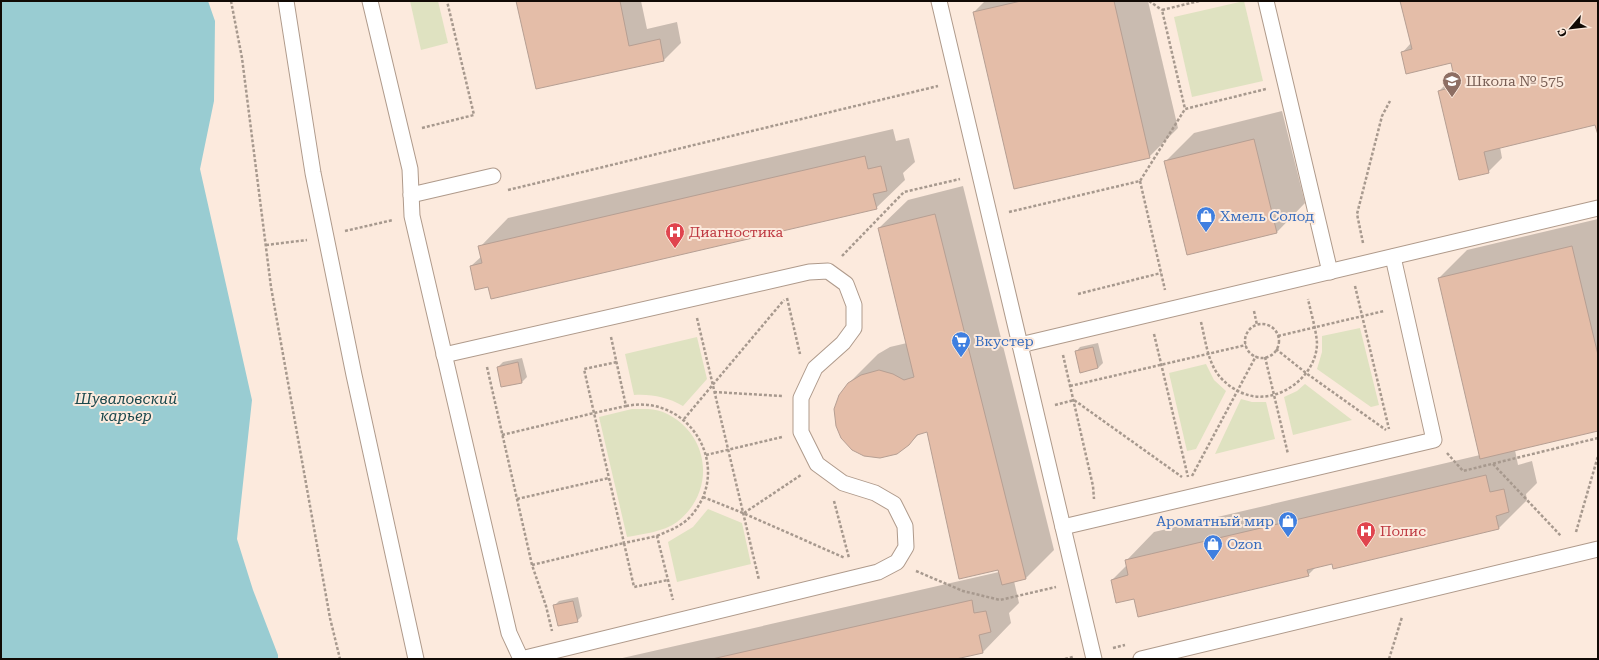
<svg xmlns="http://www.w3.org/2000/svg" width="1599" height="660" font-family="'Roboto Serif',serif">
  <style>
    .green { fill: #dfe2c1 }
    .water { fill: #99ccd2 }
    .shadow { fill: #0003 }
    .building { fill: #e4bda8; stroke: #b69f93 }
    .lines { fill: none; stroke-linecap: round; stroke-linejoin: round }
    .service-casing { stroke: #af9a8b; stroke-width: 17 }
    .path { stroke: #a7998e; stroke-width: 2.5; stroke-dasharray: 3 2; stroke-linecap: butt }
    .service { stroke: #fff; stroke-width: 15 }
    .labels { text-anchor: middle; stroke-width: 4; stroke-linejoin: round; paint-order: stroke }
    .education-label { font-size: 14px; fill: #785e54; stroke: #fceadd; text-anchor: start }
    .shop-label { font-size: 14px; fill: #366cbe; stroke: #fceadd; text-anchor: start }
    .health-label { font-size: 14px; fill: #be3a42; stroke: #fceadd; text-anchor: start }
    .water-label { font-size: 15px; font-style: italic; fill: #19474c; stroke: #fceadd }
  </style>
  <rect width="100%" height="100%" fill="#fceadd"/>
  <g class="green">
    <polygon points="410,1 438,1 448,43 421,50"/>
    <polygon points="1244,1 1263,81 1192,97 1174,17"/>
    <polygon points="1360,328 1379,405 1371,407 1317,369 1322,352 1322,336"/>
    <path d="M697 337 707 379 683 406C667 397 652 394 634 395L625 354Z"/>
    <polygon points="1206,364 1214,380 1226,391 1196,449 1187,451 1169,373"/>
    <polygon points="1305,384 1352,420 1293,435 1284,397 1297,391"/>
    <polygon points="1241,399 1252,402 1266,402 1275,439 1215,454"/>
    <path d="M632 409C643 409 653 408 663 412 710 432 717 491 677 522 663 532 643 534 627 537L599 417Z"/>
    <polygon points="708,509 742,523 751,564 677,582 668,542 693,527"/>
  </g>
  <polygon class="water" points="1,1 208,1 215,21 214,101 200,169 252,400 237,539 253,590 278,655 278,659 1,659"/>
  <g class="shadow">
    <polygon points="517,1 641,1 647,29 677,22 681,43 664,60"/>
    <polygon points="985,1 1148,1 1178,128 1149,157 974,12"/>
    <polygon points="1401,1 1598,1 1598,131 1596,123 1500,147 1502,158 1488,172 1439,91 1453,77 1455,76 1452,62 1402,53 1411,43"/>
    <polygon points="1282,111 1305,203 1277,232 1165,162 1194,133"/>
    <polygon points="893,129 896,141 909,138 915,162 903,173 905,180 876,208 489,286 471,266 482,256 480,247 508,218"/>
    <polygon points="963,186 1054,550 1026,578 1014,581 1019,603 1009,613 1011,623 983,652 951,659 618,659 999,572 928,431 920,433 908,445 849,383 878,354 890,347 907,343 879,228 908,200"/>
    <polygon points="1598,219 1598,430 1515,450 1518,465 1532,461 1537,483 1526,494 1527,500 1499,528 1316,567 1308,575 1135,597 1112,580 1127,565 1126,561 1154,532 1480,455 1439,278 1467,250"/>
    <polygon points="1098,343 1103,363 1098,368 1081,372 1076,352 1080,347"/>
    <polygon points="522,358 527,377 522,382 502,386 498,367 503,362"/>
    <polygon points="578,597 582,616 577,621 554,606 559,601"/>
  </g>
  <g class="building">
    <polygon points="516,1 620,1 629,46 660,39 664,61 536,89"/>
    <polygon points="1021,1 1114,1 1150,158 1014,189 973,12"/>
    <polygon points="1400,1 1598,1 1598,135 1595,125 1484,152 1489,173 1459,180 1438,91 1456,86 1451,63 1406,74 1401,52 1412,49"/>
    <polygon points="1254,139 1277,233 1187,255 1164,161"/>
    <polygon points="865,156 868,169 881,166 887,191 873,194 877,209 491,299 488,287 475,290 470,266 482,263 478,246"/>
    <polygon points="935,214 1026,579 1002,585 998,570 959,579 927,432 917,435 909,445 897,454 880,458 864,456 852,450 841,438 836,426 834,409 839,395 848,383 861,375 879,370 893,374 904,380 914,377 878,228"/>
    <polygon points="1572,246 1598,355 1598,431 1480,459 1438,278"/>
    <polygon points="1093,347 1098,368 1080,373 1075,351"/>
    <polygon points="518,362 522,383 501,387 497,367"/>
    <polygon points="1486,475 1490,492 1504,489 1509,512 1496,516 1499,529 1333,569 1332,564 1307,570 1309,576 1138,617 1134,599 1116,603 1111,580 1128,575 1125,560"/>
    <polygon points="972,600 974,613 986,611 991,632 979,635 983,653 956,659 712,659"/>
    <polygon points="573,601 578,622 558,626 553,605"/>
  </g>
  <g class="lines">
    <defs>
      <g id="service">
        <polyline points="286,1 313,173 354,375 416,659"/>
        <polyline points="370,1 410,169 412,216 509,633 521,659"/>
        <polyline points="939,1 1094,659"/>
        <polyline points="1266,1 1330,272"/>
        <polyline points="411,195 493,176"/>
        <polyline points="1020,345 1598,208"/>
        <polyline points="444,355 809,272 828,271 846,284 854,305 854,328 843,343 815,368 801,398 801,432 817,464 843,483 875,493 894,504 905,526 906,547 897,562 878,572 521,659"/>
        <polyline points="1063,527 1434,440 1393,257"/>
        <polyline points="1141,659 1598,549"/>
      </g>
    </defs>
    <use href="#service" class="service-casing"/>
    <g class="path">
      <polyline points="231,1 242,58 271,287 330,618 340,659"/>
      <polyline points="1149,1 1162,10"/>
      <polyline points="1199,1 1162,10 1185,109 1266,89"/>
      <polyline points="422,128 474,115 447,1"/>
      <polyline points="1140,181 1165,290"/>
      <polyline points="508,190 938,86"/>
      <polyline points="1009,212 1140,181 1185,109"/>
      <polyline points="345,231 393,220"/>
      <polyline points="1363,243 1357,214 1382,116 1390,101"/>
      <polyline points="266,245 307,240"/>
      <polyline points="842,256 904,192 960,179"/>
      <polyline points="1355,286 1389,429"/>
      <polyline points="1078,294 1161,273"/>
      <polyline points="787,298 800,354"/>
      <polyline points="1254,311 1257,325"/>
      <polyline points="697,318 759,580"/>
      <path d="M1201 322C1206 342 1208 367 1224 381 1230 387 1240 393 1248 395 1279 404 1317 376 1317 343 1316 329 1311 313 1308 299"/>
      <circle cx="1262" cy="341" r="17"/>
      <polyline points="1154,334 1188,477"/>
      <polyline points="1278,336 1384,311"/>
      <polyline points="611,337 626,406 594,413 624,543 657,536 673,600"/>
      <polyline points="1276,349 1306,373 1386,430"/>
      <polyline points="1063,355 1093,486 1094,499"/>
      <polyline points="1265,357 1288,454"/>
      <polyline points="487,367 532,565 546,606 552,631"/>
      <polyline points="1070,386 1246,345"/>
      <polyline points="714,392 782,396"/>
      <polyline points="1055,405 1074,400 1182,477"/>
      <path d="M626 406C691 393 735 470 689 518 680 527 668 531 657 536"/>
      <polyline points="684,419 784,300"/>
      <polyline points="502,435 594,413 584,369 617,362"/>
      <polyline points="1447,453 1463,471 1598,438"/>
      <polyline points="706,455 782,437"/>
      <polyline points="1493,464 1561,536"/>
      <polyline points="1192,476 1256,356"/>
      <polyline points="703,497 743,513 845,558"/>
      <polyline points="517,499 609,478"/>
      <polyline points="834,501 849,558"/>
      <polyline points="744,513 801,475"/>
      <polyline points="1576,532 1598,456"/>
      <polyline points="532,565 624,543 634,587 668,580"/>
      <polyline points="916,571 963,591 1000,600 1056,587"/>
      <polyline points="1113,648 1125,645"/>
      <polyline points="1065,659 1073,657"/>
      <polyline points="1389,659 1402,617"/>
    </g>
    <use href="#service" class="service"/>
  </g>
  <defs>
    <symbol id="school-pin" viewBox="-11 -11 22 30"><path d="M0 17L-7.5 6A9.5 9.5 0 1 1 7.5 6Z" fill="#8d6e63" stroke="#fceadd"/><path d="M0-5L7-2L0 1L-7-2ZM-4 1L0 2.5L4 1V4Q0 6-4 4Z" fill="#fff"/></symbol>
    <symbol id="shop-pin" viewBox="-11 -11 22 30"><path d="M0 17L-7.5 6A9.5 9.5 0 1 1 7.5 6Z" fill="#3f7fe0" stroke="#fceadd"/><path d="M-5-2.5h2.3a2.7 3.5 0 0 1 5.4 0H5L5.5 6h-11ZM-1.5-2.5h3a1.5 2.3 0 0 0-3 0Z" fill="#fff"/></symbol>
    <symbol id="hospital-pin" viewBox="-11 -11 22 30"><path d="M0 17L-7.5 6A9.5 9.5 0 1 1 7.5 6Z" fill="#e0444e" stroke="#fceadd"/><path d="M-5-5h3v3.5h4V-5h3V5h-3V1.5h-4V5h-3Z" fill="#fff"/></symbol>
    <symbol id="supermarket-pin" viewBox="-11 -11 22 30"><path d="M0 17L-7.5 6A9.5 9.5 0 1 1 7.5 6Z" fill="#3f7fe0" stroke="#fceadd"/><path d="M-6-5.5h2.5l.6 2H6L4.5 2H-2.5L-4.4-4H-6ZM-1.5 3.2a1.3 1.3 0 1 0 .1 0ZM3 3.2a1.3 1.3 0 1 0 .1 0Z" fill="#fff"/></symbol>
  </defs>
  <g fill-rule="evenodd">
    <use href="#school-pin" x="1441" y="70" width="22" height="30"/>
    <use href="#shop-pin" x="1195" y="205" width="22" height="30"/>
    <use href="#hospital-pin" x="664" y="221" width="22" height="30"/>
    <use href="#supermarket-pin" x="950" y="330" width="22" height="30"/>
    <use href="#shop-pin" x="1277" y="510" width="22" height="30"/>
    <use href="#hospital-pin" x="1355" y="520" width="22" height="30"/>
    <use href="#shop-pin" x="1202" y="533" width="22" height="30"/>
  </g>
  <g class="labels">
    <g class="education-label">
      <text x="1466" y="86">Школа № 575</text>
    </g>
    <g class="shop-label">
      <text x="1220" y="221">Хмель Солод</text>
      <text x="975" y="346">Вкустер</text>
      <text x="1274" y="526" text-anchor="end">Ароматный мир</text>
      <text x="1227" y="549">Ozon</text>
    </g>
    <g class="health-label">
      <text x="689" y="237">Диагностика</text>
      <text x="1380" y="536">Полис</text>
    </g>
    <g class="water-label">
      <text x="126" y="404">Шуваловский<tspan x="126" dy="17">карьер</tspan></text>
    </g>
  </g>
  <rect width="1599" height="660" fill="none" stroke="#110a05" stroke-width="4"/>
  <g transform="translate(1571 28) rotate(242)" stroke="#fceadd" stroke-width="3" paint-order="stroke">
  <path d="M0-3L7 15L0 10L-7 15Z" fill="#110a05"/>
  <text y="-6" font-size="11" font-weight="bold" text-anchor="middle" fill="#110a05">С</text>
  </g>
</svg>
